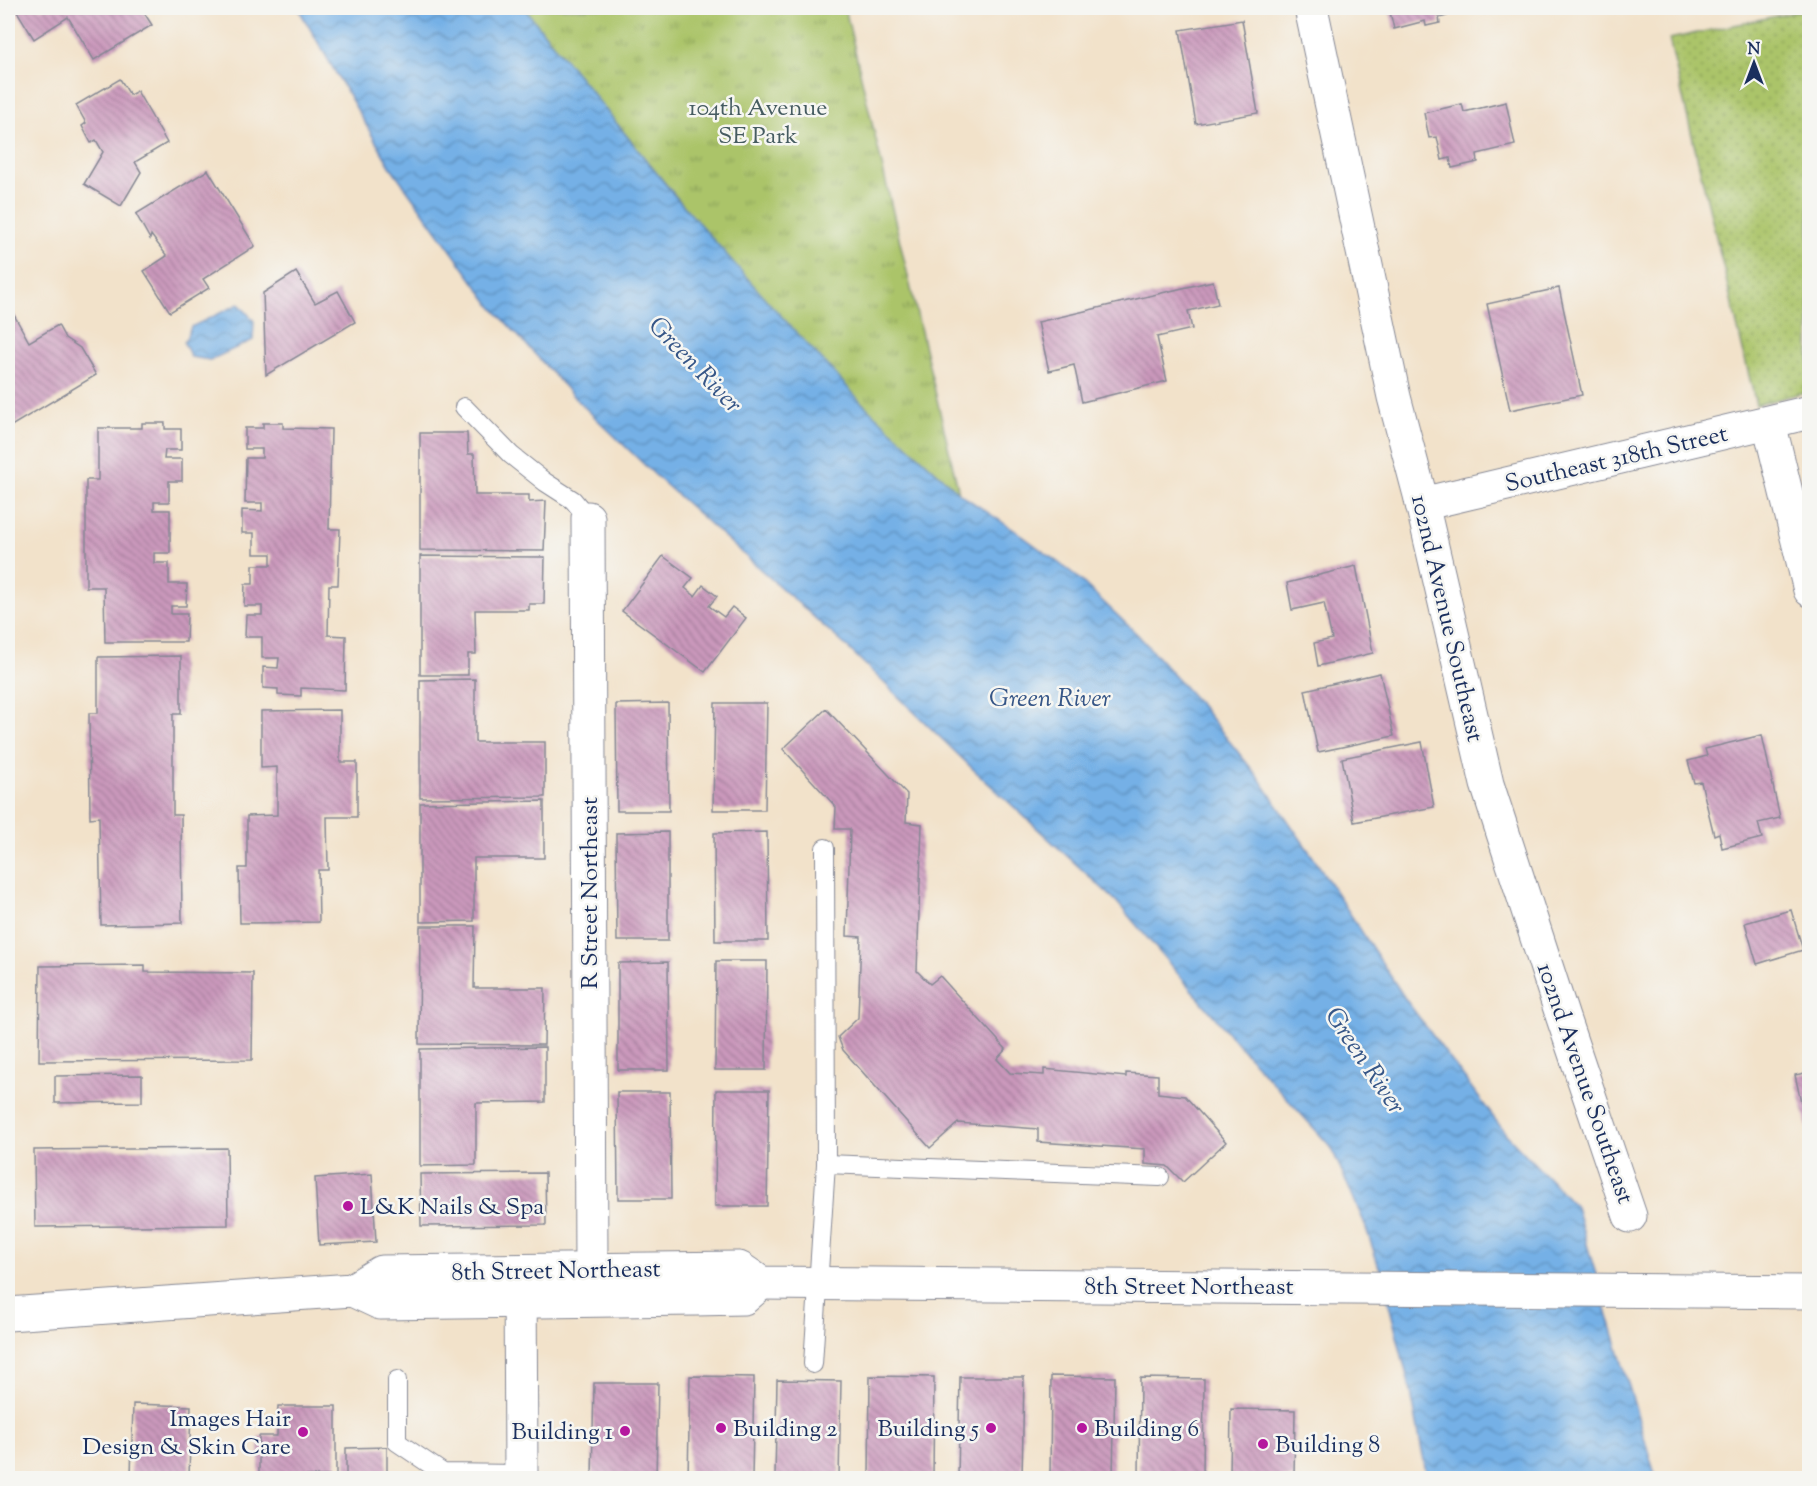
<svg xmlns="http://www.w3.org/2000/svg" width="1817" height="1486" font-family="'Sorts Mill Goudy',serif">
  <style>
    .grass { fill: url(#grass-dots); stroke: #637a64; stroke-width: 1.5 }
    .park { fill: url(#park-tufts); stroke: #637a64; stroke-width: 1.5 }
    .water { fill: url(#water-waves); stroke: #4870a2; stroke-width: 1.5 }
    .building { fill: url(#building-back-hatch) }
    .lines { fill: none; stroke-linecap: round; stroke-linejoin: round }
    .service-casing { stroke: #868894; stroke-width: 20 }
    .minor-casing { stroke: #868894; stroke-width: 35 }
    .tertiary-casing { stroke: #868894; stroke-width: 35 }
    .secondary-casing { stroke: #868894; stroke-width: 35 }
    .service { stroke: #fff; stroke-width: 18 }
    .minor { stroke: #fff; stroke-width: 33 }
    .tertiary { stroke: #fff; stroke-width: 33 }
    .secondary { stroke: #fff; stroke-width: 33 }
    .poi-dot { fill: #b5179e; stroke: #f6f6f2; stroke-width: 2 }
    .labels { text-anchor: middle; stroke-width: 5; stroke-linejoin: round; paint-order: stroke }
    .park-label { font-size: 24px; fill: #465c61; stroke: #f6f6f2 }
    .street-label { font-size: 24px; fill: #1b2f5e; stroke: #f6f6f2 }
    .poi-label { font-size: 24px; fill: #1b2f5e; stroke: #f6f6f2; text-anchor: start }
    .water-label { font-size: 26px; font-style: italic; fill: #365687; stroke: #f6f6f2 }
  </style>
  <defs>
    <pattern id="grass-dots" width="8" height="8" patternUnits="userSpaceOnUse" patternTransform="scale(1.5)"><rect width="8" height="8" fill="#abc469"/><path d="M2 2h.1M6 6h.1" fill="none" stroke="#8aa05a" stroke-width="1.8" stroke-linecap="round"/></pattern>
    <pattern id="park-tufts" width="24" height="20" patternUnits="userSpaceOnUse" patternTransform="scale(1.5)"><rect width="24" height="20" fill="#abc469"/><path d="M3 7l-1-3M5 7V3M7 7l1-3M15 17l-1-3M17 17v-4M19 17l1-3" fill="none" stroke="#8aa05a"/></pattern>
    <pattern id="water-waves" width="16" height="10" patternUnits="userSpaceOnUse" patternTransform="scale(1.5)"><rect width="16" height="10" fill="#74b0e6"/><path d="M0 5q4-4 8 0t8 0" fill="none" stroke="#5e90be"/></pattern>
    <pattern id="building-back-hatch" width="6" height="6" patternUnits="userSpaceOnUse" patternTransform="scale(1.5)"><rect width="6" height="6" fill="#cb99bc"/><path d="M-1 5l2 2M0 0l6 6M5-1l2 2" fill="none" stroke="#a47d9c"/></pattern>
  </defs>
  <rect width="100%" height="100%" fill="#f6f6f2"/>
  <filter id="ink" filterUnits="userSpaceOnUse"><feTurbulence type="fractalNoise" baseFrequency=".0167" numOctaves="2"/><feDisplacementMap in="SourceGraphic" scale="12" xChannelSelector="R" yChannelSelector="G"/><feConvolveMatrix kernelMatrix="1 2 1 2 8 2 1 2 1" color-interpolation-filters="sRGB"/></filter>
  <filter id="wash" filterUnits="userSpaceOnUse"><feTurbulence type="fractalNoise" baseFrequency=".008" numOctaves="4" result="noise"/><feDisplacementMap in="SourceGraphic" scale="24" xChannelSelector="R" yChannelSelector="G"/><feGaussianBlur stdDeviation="1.35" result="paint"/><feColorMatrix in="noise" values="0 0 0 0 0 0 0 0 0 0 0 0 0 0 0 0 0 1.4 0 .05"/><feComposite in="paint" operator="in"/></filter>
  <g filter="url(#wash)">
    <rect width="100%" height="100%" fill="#f2e2ca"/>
    <polygon class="grass" points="1809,9 1809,391 1756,405 1669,39"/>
    <path class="park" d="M524 8H845L959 493C928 463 894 435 863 404 739 281 632 143 524 8Z"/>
    <g class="water">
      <polygon points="298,8 524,8 675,196 770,304 863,404 959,493 1017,532 1075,575 1138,635 1197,701 1258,777 1315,860 1406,1000 1506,1134 1576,1207 1656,1478 1427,1478 1411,1392 1382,1276 1364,1222 1331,1147 1242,1049 1116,901 975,771 845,645 655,475 574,397 492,307 390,166"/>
      <polygon points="239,304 254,321 253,340 210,360 191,357 184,343 191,327"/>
    </g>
    <g id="blocks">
      <g class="building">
        <polygon points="15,8 141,8 152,25 94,60 68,17 34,39"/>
        <polygon points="1389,8 1445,8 1447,16 1439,18 1440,23 1426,26 1425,21 1394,29"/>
        <polygon points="1242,20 1258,113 1196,124 1180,30"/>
        <polygon points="120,79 130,95 137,91 167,143 135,162 141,172 121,206 84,184 103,152 96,140 91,143 82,126 86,123 76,105"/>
        <polygon points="1506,102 1515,145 1477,154 1478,162 1452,168 1450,158 1442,160 1437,137 1429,138 1424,113 1462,104 1464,112"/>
        <polygon points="208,170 255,246 203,279 209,288 170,312 144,271 167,256 151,235 150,239 136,214"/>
        <polygon points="296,272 315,303 338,291 355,322 266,375 263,293"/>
        <polygon points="1213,281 1218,304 1188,311 1192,329 1157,337 1167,381 1082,402 1074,365 1049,371 1038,322"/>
        <polygon points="1559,288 1582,395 1510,410 1487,304"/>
        <polygon points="8,304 29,342 58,325 65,338 80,348 96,375 8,428"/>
        <polygon points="142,423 165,423 165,429 181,429 181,450 165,450 164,459 182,459 182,481 169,481 169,502 154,502 154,510 170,510 170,553 154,553 154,563 169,563 169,584 187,584 186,606 171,606 171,614 187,614 186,642 105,642 104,587 86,587 86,480 98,480 98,428 142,428"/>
        <polygon points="263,423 283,423 283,428 331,429 329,529 340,529 338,585 329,585 328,635 346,636 345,690 301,688 301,696 278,695 278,689 263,688 263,667 278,668 279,658 262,658 262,637 245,637 246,615 262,615 262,606 244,606 245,584 253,584 253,565 271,565 271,554 254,554 254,533 242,533 242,510 262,511 262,503 245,503 246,458 262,458 262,449 245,449 245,428 263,428"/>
        <polygon points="420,433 467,433 468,454 474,454 475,495 529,495 529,502 546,501 544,551 420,550"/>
        <polygon points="420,556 545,557 544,604 529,604 529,610 475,610 476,654 468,654 468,675 420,675"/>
        <polygon points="663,556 693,578 685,588 695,596 703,585 717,596 709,606 724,617 732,607 746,618 705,672 622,611"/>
        <polygon points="1356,566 1373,653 1318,666 1314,643 1332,639 1324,603 1292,610 1287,583"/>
        <polygon points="181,656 181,714 173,714 173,815 181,815 182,923 101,925 99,817 90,818 89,713 98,713 98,657"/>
        <polygon points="1380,673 1394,736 1318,752 1305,690"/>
        <polygon points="475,679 475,742 545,742 545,797 420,798 420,680"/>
        <polygon points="668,703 669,811 617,811 616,704"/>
        <polygon points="715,703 767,703 765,810 713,810"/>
        <polygon points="826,709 907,794 906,822 922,824 917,971 930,984 940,976 1006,1049 997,1059 1010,1073 1044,1075 1044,1069 1126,1077 1126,1073 1158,1075 1158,1093 1185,1096 1226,1142 1183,1182 1167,1166 1145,1164 1145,1149 1038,1142 1038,1129 958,1123 930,1148 843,1050 838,1037 858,1018 861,937 847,936 850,829 835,829 836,807 783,749"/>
        <polygon points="340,710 340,762 357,762 357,817 327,817 328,870 318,870 319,922 240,923 239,868 247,868 247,816 277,815 277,767 261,768 261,711"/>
        <polygon points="1762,735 1780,818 1758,823 1762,838 1722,848 1719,833 1714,835 1701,782 1694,783 1688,761 1707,756 1705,749"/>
        <polygon points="1422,742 1434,807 1354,822 1342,758"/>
        <polygon points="544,801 544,858 474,858 474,921 420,922 420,803"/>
        <polygon points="668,832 668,941 617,941 616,833"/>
        <polygon points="767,832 768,941 715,941 714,833"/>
        <polygon points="1791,910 1803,950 1757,964 1745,923"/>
        <polygon points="420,926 475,926 474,988 545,988 544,1045 419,1044"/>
        <polygon points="716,961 767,961 766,1070 715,1070"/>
        <polygon points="668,962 669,1070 618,1070 618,963"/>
        <polygon points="145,965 145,972 253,973 252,1060 39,1061 40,966"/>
        <polygon points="545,1047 545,1102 476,1103 476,1165 420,1166 420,1049"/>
        <polygon points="1810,1072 1810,1128 1807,1128 1795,1075"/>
        <polygon points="142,1075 142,1102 55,1103 55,1076"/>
        <polygon points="716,1090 769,1090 767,1206 715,1206"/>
        <polygon points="617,1092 670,1092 671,1199 618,1199"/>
        <polygon points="227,1148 228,1225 35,1227 34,1150"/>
        <polygon points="545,1173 546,1225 421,1226 420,1174"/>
        <polygon points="372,1174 376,1242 319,1245 315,1178"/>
        <polygon points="690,1376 754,1377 752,1478 688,1478"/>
        <polygon points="870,1376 934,1377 933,1478 869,1478"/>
        <polygon points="1051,1376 1115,1377 1113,1478 1050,1478"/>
        <polygon points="960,1377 1024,1377 1022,1478 958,1478"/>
        <polygon points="1140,1378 1204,1379 1203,1478 1139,1478"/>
        <polygon points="777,1380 841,1381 839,1478 775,1478"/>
        <polygon points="594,1383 658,1383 656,1478 592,1478"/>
        <polygon points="133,1404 191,1406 189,1477 131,1476"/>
        <polygon points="278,1406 336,1406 336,1476 259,1476 259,1436 277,1436"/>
        <polygon points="1231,1409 1295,1410 1294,1478 1230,1478"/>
        <polygon points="387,1447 387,1478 346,1478 346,1448"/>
      </g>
    </g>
  </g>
  <g filter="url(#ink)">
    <use href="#blocks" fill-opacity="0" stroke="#868894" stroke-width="1.5"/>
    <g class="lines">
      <defs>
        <g id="service">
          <polyline points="464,407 511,455 545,482 573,500 588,518"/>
          <polyline points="826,1164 1160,1177"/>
          <polyline points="813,1364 826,1164 825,848"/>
          <polyline points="397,1380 397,1442 443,1473 521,1474"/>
        </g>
        <g id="minor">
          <polyline points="1311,8 1394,397 1420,495 1487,784 1563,1018 1630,1216"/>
          <polyline points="1769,423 1810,590"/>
          <polyline points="1422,504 1810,412"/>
          <polyline points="588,518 591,1269"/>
        </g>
        <polyline id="tertiary" points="520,1272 521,1478"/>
        <g id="secondary">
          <polyline points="352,1290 380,1303 695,1299 744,1298 761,1283"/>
          <polyline points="8,1314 352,1290 381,1272 739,1268 761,1283 1810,1292"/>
        </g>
      </defs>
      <use href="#service" class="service-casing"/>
      <use href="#minor" class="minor-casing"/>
      <use href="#tertiary" class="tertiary-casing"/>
      <use href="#secondary" class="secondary-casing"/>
      <use href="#service" class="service"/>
      <use href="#minor" class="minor"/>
      <use href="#tertiary" class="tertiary"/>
      <use href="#secondary" class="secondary"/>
    </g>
  </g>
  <g class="poi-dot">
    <circle cx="348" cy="1206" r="6"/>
    <circle cx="721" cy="1428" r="6"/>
    <circle cx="991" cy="1428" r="6"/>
    <circle cx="1082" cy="1428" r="6"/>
    <circle cx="625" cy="1431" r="6"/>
    <circle cx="303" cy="1432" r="6"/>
    <circle cx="1263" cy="1444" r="6"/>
  </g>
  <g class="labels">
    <g class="park-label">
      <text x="758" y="115">104th Avenue<tspan x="758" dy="28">SE Park</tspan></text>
    </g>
    <g class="street-label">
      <text transform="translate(1616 458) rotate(-13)" y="8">Southeast 318th Street</text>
      <text transform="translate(1448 618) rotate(77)" y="8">102nd Avenue Southeast</text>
      <text transform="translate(589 893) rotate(-90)" y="8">R Street Northeast</text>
      <text transform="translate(1586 1083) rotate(71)" y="8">102nd Avenue Southeast</text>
      <text transform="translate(556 1270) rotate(-1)" y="8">8th Street Northeast</text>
      <text x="1189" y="1294">8th Street Northeast</text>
    </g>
    <g class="poi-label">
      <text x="360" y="1214">L&amp;K Nails &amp; Spa</text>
      <text x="291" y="1426" text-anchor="end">Images Hair<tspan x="291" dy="28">Design &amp; Skin Care</tspan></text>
      <text x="733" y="1436">Building 2</text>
      <text x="979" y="1436" text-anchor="end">Building 5</text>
      <text x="1094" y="1436">Building 6</text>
      <text x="613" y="1439" text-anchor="end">Building 1</text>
      <text x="1275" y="1452">Building 8</text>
    </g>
    <g class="water-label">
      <text transform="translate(696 364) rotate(46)" y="9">Green River</text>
      <text x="1050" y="706">Green River</text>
      <text transform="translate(1366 1060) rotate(56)" y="9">Green River</text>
    </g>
  </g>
  <rect width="1817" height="1486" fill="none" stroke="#f6f6f2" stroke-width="30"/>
  <g transform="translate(1754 63)" stroke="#f6f6f2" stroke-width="4.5" paint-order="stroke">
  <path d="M0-4.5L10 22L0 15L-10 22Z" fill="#1b2f5e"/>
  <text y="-9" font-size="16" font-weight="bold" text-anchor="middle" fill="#1b2f5e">N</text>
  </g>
</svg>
